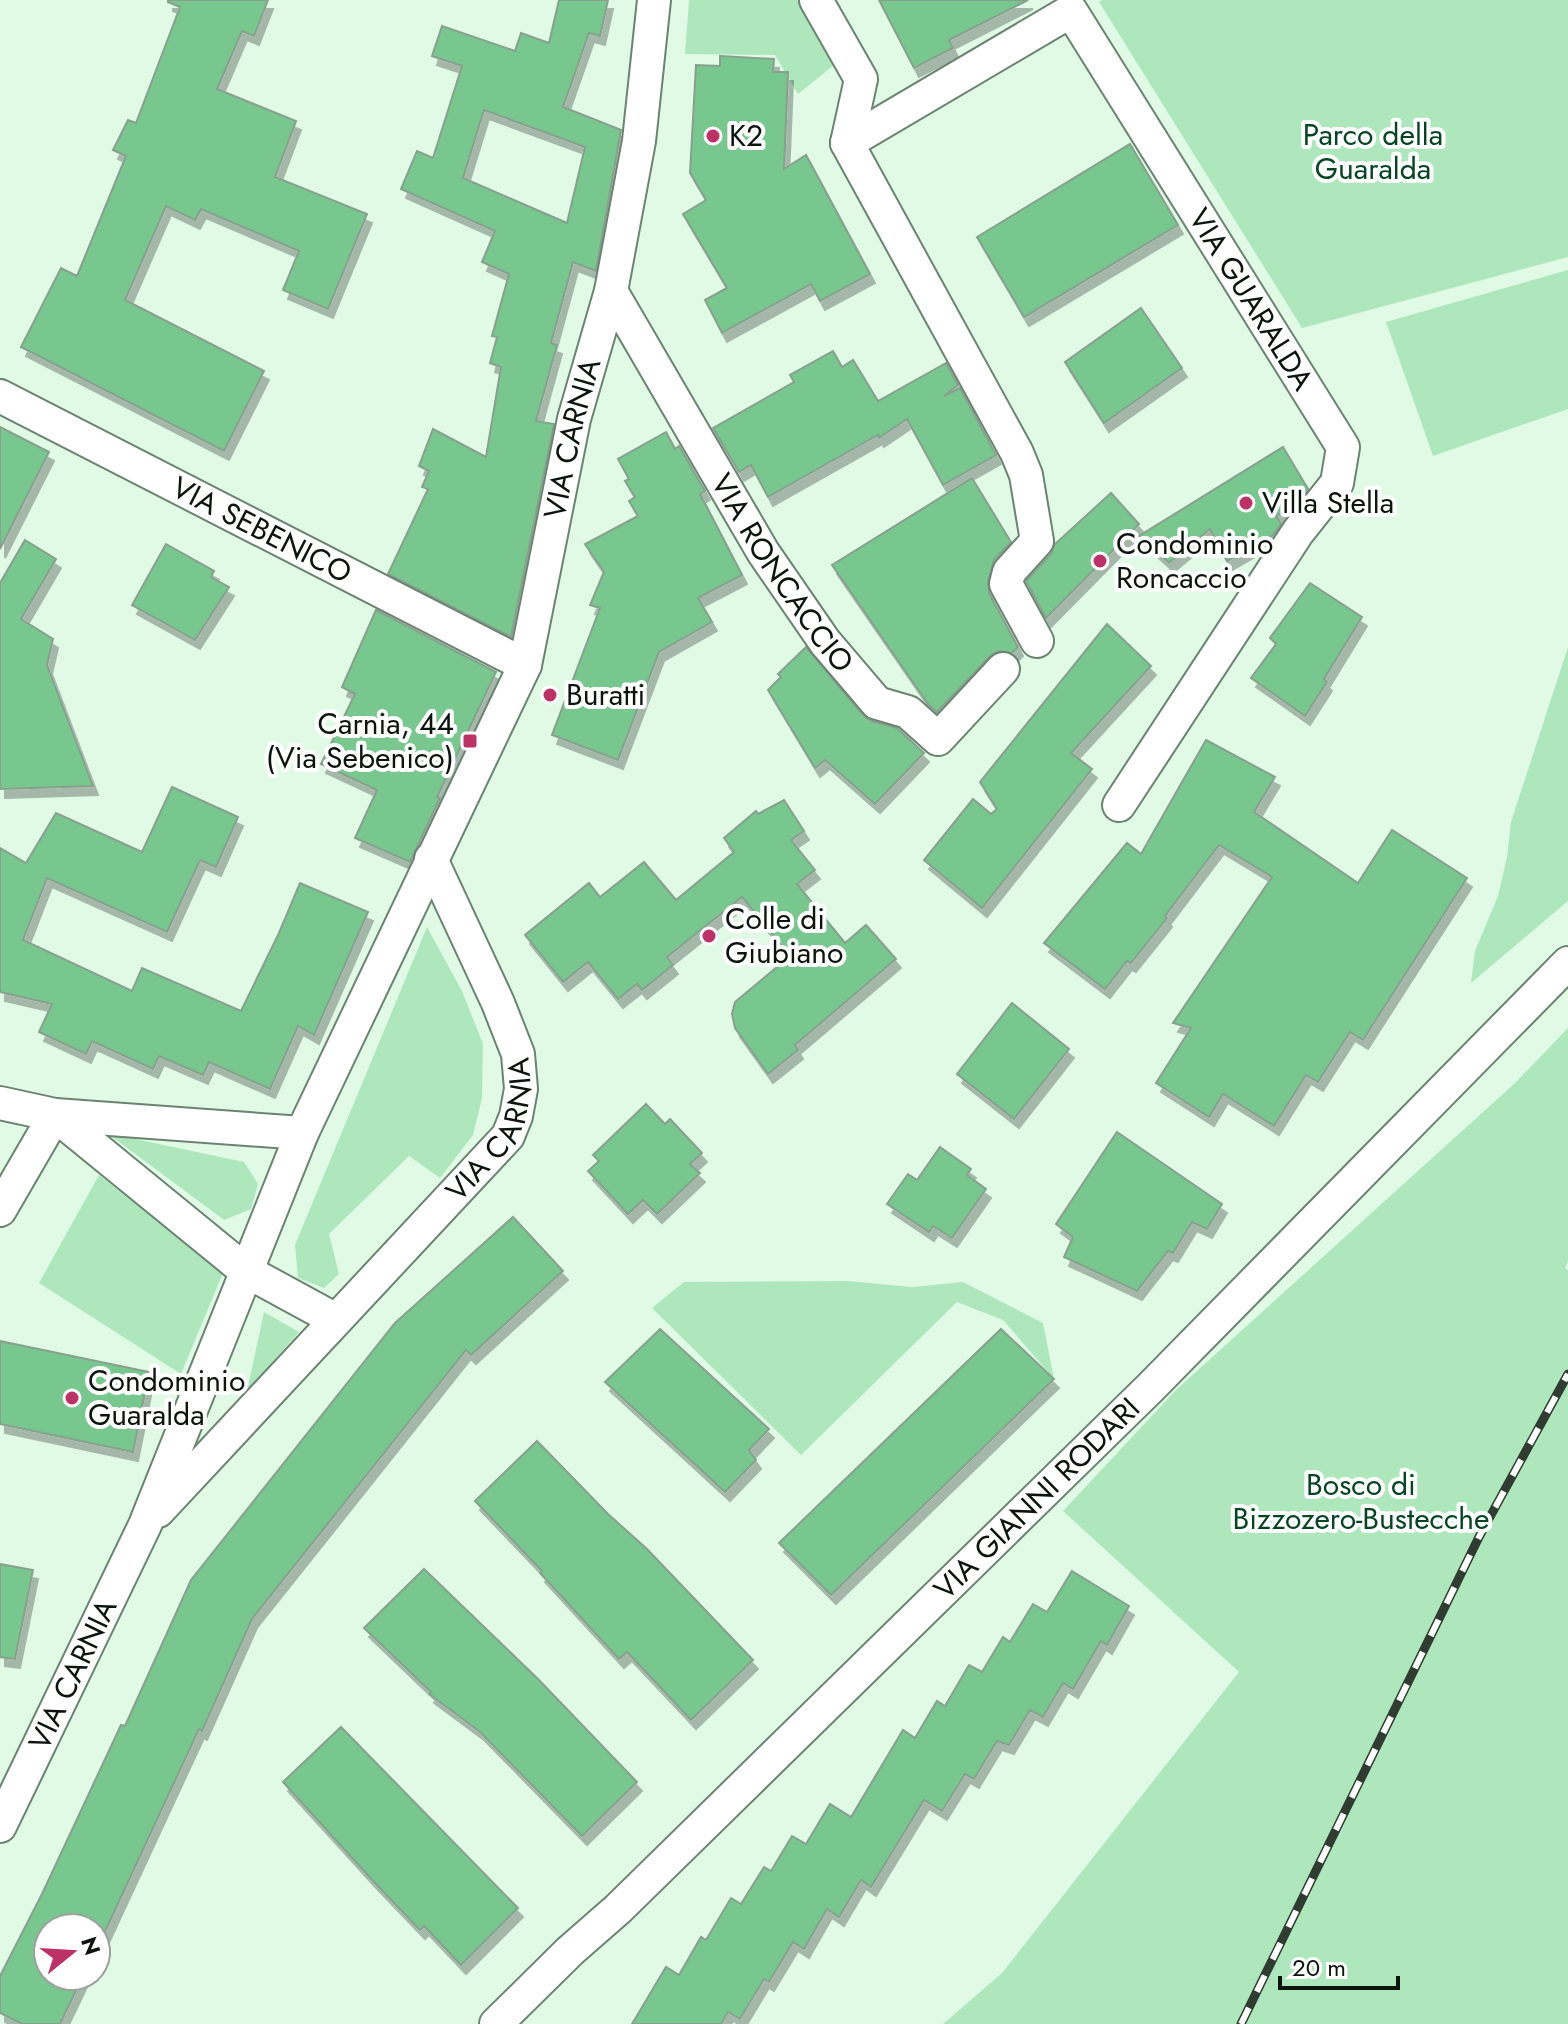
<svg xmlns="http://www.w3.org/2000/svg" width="1568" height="2024" font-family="Jost,sans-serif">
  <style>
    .green { fill: #afe7bd }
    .building { fill: #77c78e; stroke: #88a08e; stroke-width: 2; fill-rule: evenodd; filter: url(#shadow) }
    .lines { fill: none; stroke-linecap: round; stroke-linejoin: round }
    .minor-casing { stroke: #6b8371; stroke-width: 36 }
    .minor { stroke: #fff; stroke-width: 32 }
    .rail-casing { stroke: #303c32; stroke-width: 9 }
    .rail { stroke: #fff; stroke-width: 6; stroke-dasharray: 18; stroke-linecap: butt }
    .poi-dot { fill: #bd3167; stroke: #fff; stroke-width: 3 }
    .labels { text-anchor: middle; stroke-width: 8; stroke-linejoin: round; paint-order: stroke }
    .park-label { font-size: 30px; fill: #054521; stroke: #fff }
    .poi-label { font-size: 30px; fill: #0b140d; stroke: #fff; text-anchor: start }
    .street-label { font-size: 30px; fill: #0b140d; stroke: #fff }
  </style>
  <defs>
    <filter id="shadow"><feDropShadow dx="5" dy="9" stdDeviation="0" flood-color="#0004"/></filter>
  </defs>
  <rect width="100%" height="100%" fill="#e0fae6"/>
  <g class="green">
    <polygon points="689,0 798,0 834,65 798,94 775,55 685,54"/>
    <polygon points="1102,0 1568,0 1568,257 1302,328 1099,2"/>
    <polygon points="1568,270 1568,409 1433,456 1386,322"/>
    <polygon points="1568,647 1568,901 1471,983 1475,951 1498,896 1507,857 1511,822"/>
    <polygon points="427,927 462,991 483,1044 482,1098 473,1135 440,1178 409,1156 329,1234 339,1274 324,1288 298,1278 295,1245"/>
    <polygon points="1568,1028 1568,1262 1565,1268 1568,1270 1568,2024 943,2024 1002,1973 1239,1672 1063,1511 1177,1389 1514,1084"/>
    <polygon points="107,1133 244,1162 258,1184 251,1209 224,1220"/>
    <polygon points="99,1175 223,1273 181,1374 39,1283"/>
    <polygon points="847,1281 912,1287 963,1282 1043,1323 1054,1379 1003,1320 957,1302 801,1455 652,1308 684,1282"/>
    <polygon points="264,1312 299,1332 247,1391"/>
  </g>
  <g class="building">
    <polygon points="168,0 268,0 254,36 242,31 217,89 296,121 275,177 367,214 328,309 283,290 299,251 201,209 195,220 166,206 125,300 264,371 224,451 21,347 61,268 77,276 126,156 113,150 128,120 136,123 180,7 168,2"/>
    <path d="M559 0H608L600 36 589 33 563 107 621 130 596 271 573 262 551 343 557 345 536 421 554 424 511 637 388 574 428 489 422 487 429 471 419 466 433 429 486 457 501 367 490 363 497 337 492 336 509 274 482 262 495 231 401 189 417 151 433 158 462 66 432 56 442 26 515 51 521 33 549 43ZM484 110 585 147 567 223 463 178Z"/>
    <polygon points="879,0 1028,0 949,40 953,48 914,68"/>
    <polygon points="720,56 774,59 773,72 788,72 784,169 806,155 870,274 820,301 811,284 722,333 705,300 727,288 683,214 706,200 690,173 696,65 720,66"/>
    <polygon points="1130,144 1178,225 1024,317 977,237"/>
    <polygon points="1141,308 1182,368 1104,423 1065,362"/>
    <polygon points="833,351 842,367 853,360 878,401 946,363 958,385 944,396 960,388 996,455 943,485 907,419 879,438 878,435 768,497 751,465 739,472 713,428 794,382 790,375"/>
    <polygon points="0,427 49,452 0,549"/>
    <polygon points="666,432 675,449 679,446 705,491 700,494 742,575 698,598 712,622 659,652 618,760 552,735 600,608 590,605 604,572 585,544 638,516 629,501 635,497 625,481 629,479 618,459"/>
    <polygon points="1283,447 1308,489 1295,506 1276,516 1281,524 1273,535 1227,561 1210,529 1169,563 1139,536"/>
    <polygon points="972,478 1011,542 994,560 988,580 989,593 1018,647 1012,653 998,651 990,656 937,712 928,704 832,565"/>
    <polygon points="1111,493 1139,524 1046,618 1026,581 1051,554 1055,544"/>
    <polygon points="25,540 56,559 21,619 53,639 47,665 93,786 0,789 0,583"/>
    <polygon points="166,544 214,571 211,577 229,587 195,640 132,605"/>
    <polygon points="1310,583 1362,617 1324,679 1327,682 1305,716 1251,678 1276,644 1270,638"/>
    <polygon points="376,610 496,672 437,797 440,798 410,862 355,838 377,790 321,764 355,694 342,687"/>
    <polygon points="1107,624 1151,666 1071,753 1092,769 982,908 924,860 973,799 991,814 997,809 980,782"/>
    <polygon points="806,647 863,715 872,721 897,728 924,753 875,804 825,760 815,768 768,690 781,677 778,674"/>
    <polygon points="1206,740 1275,777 1254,812 1358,883 1392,830 1467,878 1363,1040 1350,1032 1318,1082 1306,1075 1274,1126 1223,1094 1209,1117 1156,1083 1191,1028 1173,1023 1272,877 1219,845 1165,916 1167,918 1131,963 1127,961 1105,989 1044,943 1127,843 1141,854"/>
    <polygon points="172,787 238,817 216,867 200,860 167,932 47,878 23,940 132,991 142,968 241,1011 279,933 300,883 368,912 314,1035 298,1026 270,1089 209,1062 203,1075 159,1056 153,1069 92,1041 86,1054 39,1032 52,1004 0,992 0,848 26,863 56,813 142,852"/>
    <polygon points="784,800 804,831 791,840 815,870 797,884 845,943 866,925 896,959 795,1045 798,1050 768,1074 735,1028 732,1014 735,1002 790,956 742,897 667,957 673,965 642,990 637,984 618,999 588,962 563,982 525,935 589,883 600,897 644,862 676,900 734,852 724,838 756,811 758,814"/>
    <polygon points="1012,1003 1069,1049 1014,1119 957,1074"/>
    <polygon points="646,1104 665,1124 670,1119 702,1153 690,1164 700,1173 657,1214 643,1200 628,1214 588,1171 599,1161 593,1155"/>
    <polygon points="1117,1132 1222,1204 1207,1229 1192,1222 1173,1253 1168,1251 1137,1291 1064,1257 1073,1237 1056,1224"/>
    <polygon points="940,1147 971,1169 967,1175 986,1189 952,1238 933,1226 929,1232 887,1204 908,1174 917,1180"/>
    <polygon points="513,1217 563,1271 471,1355 466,1350 252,1619 202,1731 199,1729 96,1951 96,1928 48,1928 48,1976 83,1976 60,2024 22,2024 0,2013 0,1976 42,1894 121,1725 125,1726 191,1580 395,1323"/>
    <polygon points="660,1329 769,1429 749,1450 756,1460 725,1492 605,1382"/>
    <polygon points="1001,1329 1054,1379 831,1595 779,1543"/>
    <polygon points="0,1341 149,1372 133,1452 0,1424"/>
    <polygon points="537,1441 608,1514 647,1549 753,1660 691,1720 627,1652 619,1659 540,1573 542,1571 475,1501"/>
    <polygon points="0,1564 33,1570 15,1659 0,1657"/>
    <polygon points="424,1569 538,1679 637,1782 582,1836 479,1731 429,1694 431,1692 364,1628"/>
    <polygon points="1072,1571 1129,1606 1107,1645 1101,1641 1073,1689 1063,1683 1043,1717 1030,1710 1009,1745 997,1741 974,1779 965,1774 942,1811 924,1800 871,1887 861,1880 839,1917 827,1909 804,1949 793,1942 769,1982 764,1979 740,2019 728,2012 721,2024 632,2024 666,1967 679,1975 701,1937 706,1940 731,1898 741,1904 764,1867 771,1871 792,1836 806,1844 830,1804 851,1817 903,1730 915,1738 937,1701 945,1706 969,1665 982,1672 1003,1637 1010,1642 1033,1604 1047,1612"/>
    <polygon points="341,1727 518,1908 461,1965 424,1926 420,1930 373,1881 283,1782"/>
  </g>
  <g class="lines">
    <defs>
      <g id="minor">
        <polyline points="816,0 861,79 847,143"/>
        <path id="s1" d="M847 143 1071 11 1343 447 1337 483 1298 532 1119 805"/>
        <polyline points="847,143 1017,453 1026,475 1037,541 1009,572 1006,584 1037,641"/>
        <path id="s2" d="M611 291 763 552 825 642 877 703 908 712 938 739 1003 669"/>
        <path id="s3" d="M0 396 525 665"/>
        <polyline points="0,1103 55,1115 302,1133"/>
        <polyline points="55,1115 246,1271 336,1320"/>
        <polyline points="0,1210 55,1115"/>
        <path id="s4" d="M158 1511 508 1136 516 1116 521 1089 518 1054 498 1003 431 859"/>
        <path id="s5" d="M0 1826 145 1525 302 1133 525 665 574 419 611 291 639 141 654 0"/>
        <path id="s6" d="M496 2024 570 1951 618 1909 1151 1387 1568 963"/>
      </g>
    </defs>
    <use href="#minor" class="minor-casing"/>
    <use href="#minor" class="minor"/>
    <defs>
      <polyline id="rail" points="1241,2024 1479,1537 1568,1374"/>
    </defs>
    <use href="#rail" class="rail-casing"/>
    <use href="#rail" class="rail"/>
  </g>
  <g class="poi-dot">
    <circle cx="713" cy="136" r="8"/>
    <circle cx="1246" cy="503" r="8"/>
    <circle cx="1100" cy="561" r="8"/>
    <circle cx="550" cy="695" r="8"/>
    <rect x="462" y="733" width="16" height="16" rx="4"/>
    <circle cx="709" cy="936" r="8"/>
    <circle cx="72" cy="1398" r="8"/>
  </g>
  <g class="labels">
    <g class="park-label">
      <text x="1373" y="145">Parco della<tspan x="1373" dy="34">Guaralda</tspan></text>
      <text x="1361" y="1495">Bosco di<tspan x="1361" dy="34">Bizzozero-Bustecche</tspan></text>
    </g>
    <g class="poi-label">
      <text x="729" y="146">K2</text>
      <text x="1262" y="513">Villa Stella</text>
      <text x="1116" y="554">Condominio<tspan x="1116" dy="34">Roncaccio</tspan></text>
      <text x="566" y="705">Buratti</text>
      <text x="454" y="734" text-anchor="end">Carnia, 44<tspan x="454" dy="34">(Via Sebenico)</tspan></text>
      <text x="725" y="929">Colle di<tspan x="725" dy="34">Giubiano</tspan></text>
      <text x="88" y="1391">Condominio<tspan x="88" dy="34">Guaralda</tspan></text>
    </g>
    <g class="street-label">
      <text dy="10" stroke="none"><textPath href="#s1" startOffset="600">VIA GUARALDA</textPath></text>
      <text dy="10" stroke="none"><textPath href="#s5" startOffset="1506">VIA CARNIA</textPath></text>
      <text dy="10" stroke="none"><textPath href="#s3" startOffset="294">VIA SEBENICO</textPath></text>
      <text dy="10" stroke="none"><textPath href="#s2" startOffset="330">VIA RONCACCIO</textPath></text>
      <text dy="10" stroke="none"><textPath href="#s4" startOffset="512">VIA CARNIA</textPath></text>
      <text dy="10" stroke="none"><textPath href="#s6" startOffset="754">VIA GIANNI RODARI</textPath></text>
      <text dy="10" stroke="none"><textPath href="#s5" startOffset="168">VIA CARNIA</textPath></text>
    </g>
  </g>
  <g transform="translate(72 1952) rotate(72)"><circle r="38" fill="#ffffff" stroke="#9da19e" stroke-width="2"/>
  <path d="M0-6L14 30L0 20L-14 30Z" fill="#bd3167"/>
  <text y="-12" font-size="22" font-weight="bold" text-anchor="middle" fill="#0b140d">N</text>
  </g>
  <path d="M1280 1976v12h118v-12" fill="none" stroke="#0b140d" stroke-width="4"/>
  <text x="1292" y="1976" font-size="24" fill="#0b140d" stroke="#ffffff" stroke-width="6" paint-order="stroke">20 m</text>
</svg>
